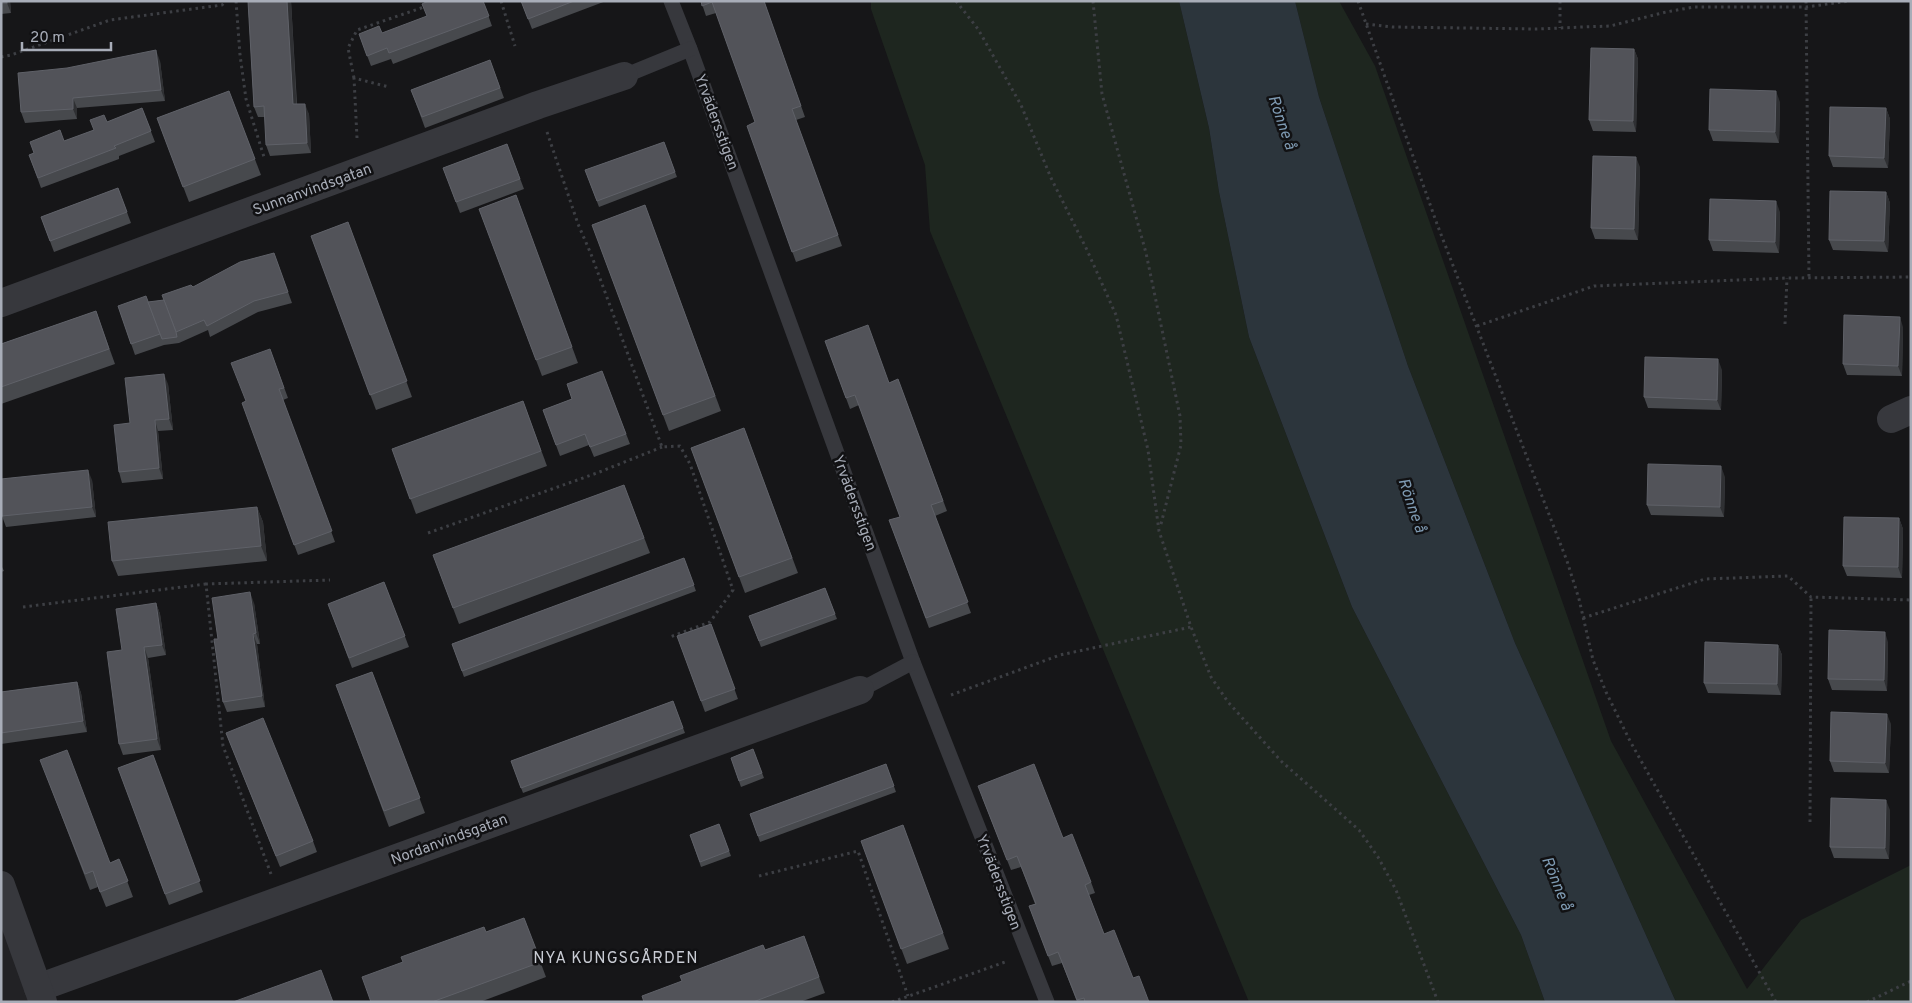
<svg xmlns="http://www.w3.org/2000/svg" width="1912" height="1003" font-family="Overpass,sans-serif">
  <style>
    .built { fill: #222225 }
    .green { fill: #1e261f }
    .water { fill: #2c353c }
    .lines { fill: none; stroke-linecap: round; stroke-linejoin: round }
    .path { stroke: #3d3f44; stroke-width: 3; stroke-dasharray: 2.5 4; stroke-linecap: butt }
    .service { stroke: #37383d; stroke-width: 15 }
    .minor { stroke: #37383d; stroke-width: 28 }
    .tertiary { stroke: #37383d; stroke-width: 28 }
    .wall { fill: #47494d }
    .shaded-wall { fill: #2f3033 }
    .building { fill: #525359; stroke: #5f6168 }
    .labels { text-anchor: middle; stroke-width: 5; stroke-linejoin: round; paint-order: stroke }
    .street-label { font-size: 15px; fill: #a8adb8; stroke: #111113 }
    .water-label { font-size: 16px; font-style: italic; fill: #7f9bb3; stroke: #111113 }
    .neighbourhood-label { font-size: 16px; letter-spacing: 1px; fill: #c9ccd4; stroke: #111113 }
  </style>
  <rect width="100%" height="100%" fill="#161618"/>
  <polygon class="built" points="1,899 38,1002 1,1002"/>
  <g class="green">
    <polygon points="871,1 1179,1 1209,128 1219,192 1249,337 1352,607 1521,935 1545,1002 1249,1002 930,231 925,165 871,9"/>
    <polygon points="1295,1 1339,1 1375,66 1611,741 1747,989 1801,920 1911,865 1911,1002 1676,1002 1515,643 1408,366 1319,97"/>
  </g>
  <polygon class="water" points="1179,1 1295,1 1319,97 1408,366 1515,643 1676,1002 1545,1002 1521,935 1352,607 1249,337 1219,192 1209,128"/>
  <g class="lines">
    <g class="path">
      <polyline points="236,1 240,55 246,99 264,157"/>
      <polyline points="501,1 515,46"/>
      <polyline points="956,1 978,29 1021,105 1051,178 1087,250 1116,315 1148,450 1159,531 1191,627 1211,677 1228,702 1281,761 1359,830 1378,857 1396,890 1438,1002"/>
      <polyline points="1093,1 1102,94 1146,253 1180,416 1181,445 1160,528"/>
      <polyline points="1358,1 1437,224 1567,561 1579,599 1593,660 1606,692 1630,741 1776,1002"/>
      <polyline points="1560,1 1560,28"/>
      <polyline points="1806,1 1809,278"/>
      <polyline points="1366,24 1392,27 1537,29 1583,27 1610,26 1666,12 1694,7 1806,7 1849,1"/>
      <polyline points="1,57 11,55 110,20 222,5 226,1"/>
      <polyline points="354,78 348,48 357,30 427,6"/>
      <polyline points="547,132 578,224 591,254 662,447 680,446 690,464 733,590 710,622 670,637"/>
      <polyline points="357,138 354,78 389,87"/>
      <polyline points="1785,324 1787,278"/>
      <polyline points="1477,326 1594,286 1787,278 1911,277"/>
      <polyline points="428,533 597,473 662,447"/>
      <polyline points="23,607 206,584"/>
      <polyline points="1583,618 1705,579 1788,576 1811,597 1911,600"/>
      <polyline points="951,695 1060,655 1191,627"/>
      <polyline points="1810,822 1811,597"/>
      <polyline points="271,874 223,746 206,584 330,580"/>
      <polyline points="759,876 858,851 908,996"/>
      <polyline points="892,1002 1008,961"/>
      <polyline points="1867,1002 1911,981"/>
    </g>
    <g class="service">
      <polyline points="671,1 690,49 913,662 1047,1002"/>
      <polyline points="624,76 690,49"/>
      <polyline points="860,690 913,662"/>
    </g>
    <g class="minor">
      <polyline points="1,303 538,105 624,76"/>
      <polyline points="1891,419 1911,410"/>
      <polyline points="38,988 860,690"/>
    </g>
    <polyline class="tertiary" points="1,885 43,1002"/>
  </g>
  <g class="wall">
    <polygon points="1,1 10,1 11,13 1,14"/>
    <polygon points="248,1 291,1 297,104 309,114 311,153 270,156 266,145 265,117 258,117 254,107"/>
    <polygon points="483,1 492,26 393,64 391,59 371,66 359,34 382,33"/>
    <polygon points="521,1 606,1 532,29"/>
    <polygon points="701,1 764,1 805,117 796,120 842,246 796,262 747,126 755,122 716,13 706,16"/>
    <polygon points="1634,49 1638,59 1636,132 1593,131 1589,120"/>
    <polygon points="490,60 504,98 425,128 411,90"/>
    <polygon points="160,61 165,101 77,108 77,119 25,123 21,112"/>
    <polygon points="229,91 261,175 189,202 157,118"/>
    <polygon points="1780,102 1779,143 1713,141 1709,130"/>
    <polygon points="142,108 155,142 119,156 119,159 41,188 29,155 94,130 107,122"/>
    <polygon points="1886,108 1890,119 1888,168 1833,167 1829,156"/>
    <polygon points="664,142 677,177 599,207 585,170"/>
    <polygon points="507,144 524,189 460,213 443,168"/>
    <polygon points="1640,167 1638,240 1595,239 1591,228"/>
    <polygon points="118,188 131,223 54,252 41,217"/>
    <polygon points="1886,192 1890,203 1888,252 1833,250 1829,240"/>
    <polygon points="516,195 578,363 542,376 479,209"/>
    <polygon points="645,205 721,411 669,431 592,225"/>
    <polygon points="1780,212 1779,253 1713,251 1709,240"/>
    <polygon points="348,222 412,397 376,410 311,236"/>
    <polygon points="274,253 292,303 258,312 210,337 208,330 179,343 164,345 135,355 118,306 164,300 193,287"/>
    <polygon points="96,311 115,364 1,404 1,344"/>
    <polygon points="1903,327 1902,376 1847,375 1843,364"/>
    <polygon points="825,341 889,383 898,379 947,511 935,516 971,613 929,628 889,520 900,517 859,405 850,409"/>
    <polygon points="270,349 288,398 283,400 335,542 298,555 242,403 246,401"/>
    <polygon points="1722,370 1721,410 1648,408 1644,397"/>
    <polygon points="602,371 630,444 594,457 589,445 560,456 543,410 572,399"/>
    <polygon points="168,384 173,430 158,431 163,479 122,483 119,472 130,423"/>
    <polygon points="523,401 547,466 416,514 392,449"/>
    <polygon points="744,428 798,573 745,593 691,448"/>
    <polygon points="1725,477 1724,517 1651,515 1647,505"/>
    <polygon points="92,480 96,517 6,527 2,516"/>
    <polygon points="624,485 650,553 459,624 433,555"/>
    <polygon points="257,507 263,522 267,561 118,576 112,561"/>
    <polygon points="1899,518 1903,529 1902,578 1847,576 1843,566"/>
    <polygon points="684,558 696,591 464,677 452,644"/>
    <polygon points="1,565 4,571 1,572"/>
    <polygon points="384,582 409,647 352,668 328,604"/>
    <polygon points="825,588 837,619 761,647 749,616"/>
    <polygon points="156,603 160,614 166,655 148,658 161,750 123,755 119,744 122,650"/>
    <polygon points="254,603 260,644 257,644 265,707 227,712 223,702 218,639"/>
    <polygon points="711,624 738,699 705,712 677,636"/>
    <polygon points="1888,642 1887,691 1832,690 1828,679"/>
    <polygon points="1778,645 1782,655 1781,695 1708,693 1704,683"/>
    <polygon points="372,672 425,813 389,827 336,685"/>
    <polygon points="77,682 81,693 87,732 1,744 1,692"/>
    <polygon points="673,701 685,733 523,793 511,761"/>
    <polygon points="1891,724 1889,773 1834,772 1830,761"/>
    <polygon points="226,733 313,841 317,852 280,867"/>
    <polygon points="753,749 764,778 741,787 731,758"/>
    <polygon points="153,755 203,892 169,905 118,768"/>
    <polygon points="886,764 896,792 760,842 750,814"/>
    <polygon points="46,775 110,863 119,859 133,897 106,907 98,887 90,890"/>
    <polygon points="982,797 1063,838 1091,882 1095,893 1089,895 1104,934 1133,978 1149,1002 1077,1002 1062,963 1052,966 1029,906 1035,904 1021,867 1011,870"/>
    <polygon points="1890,810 1889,859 1834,858 1830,847"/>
    <polygon points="719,824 731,856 701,867 690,835"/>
    <polygon points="903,825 949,949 907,964 861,841"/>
    <polygon points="524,918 546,977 480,1002 371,1002 486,932"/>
    <polygon points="804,936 825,993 800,1002 644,1002 765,950"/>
  </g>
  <g class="shaded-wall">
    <polygon points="7,1 10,1 11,13 7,3"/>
    <polygon points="287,1 291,1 297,115 293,104"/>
    <polygon points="1634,49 1638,59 1636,132 1633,121"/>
    <polygon points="156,50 160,61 165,101 161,90"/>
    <polygon points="1776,91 1780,102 1779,143 1775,132"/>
    <polygon points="73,98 77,108 77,119 73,109"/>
    <polygon points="305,104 309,114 311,153 307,143"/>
    <polygon points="1886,108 1890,119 1888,168 1884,158"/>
    <polygon points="1636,157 1640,167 1638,240 1634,229"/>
    <polygon points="1886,192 1890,203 1888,252 1884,241"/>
    <polygon points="1776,201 1780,212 1779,253 1775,242"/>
    <polygon points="1900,317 1903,327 1902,376 1898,366"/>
    <polygon points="1718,359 1722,370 1721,410 1717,400"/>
    <polygon points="164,374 168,384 173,430 169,419"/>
    <polygon points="155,420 158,431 163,479 159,468"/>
    <polygon points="1721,466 1725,477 1724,517 1720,507"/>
    <polygon points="88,470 92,480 96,517 92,507"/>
    <polygon points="257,507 263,522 267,561 261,546"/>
    <polygon points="1899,518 1903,529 1902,578 1898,567"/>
    <polygon points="250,592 254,603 260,644 256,633"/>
    <polygon points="156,603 160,614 166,655 162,645"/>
    <polygon points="1885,632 1888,642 1887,691 1884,680"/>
    <polygon points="253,634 257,644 265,707 262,696"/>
    <polygon points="1778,645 1782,655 1781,695 1777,684"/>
    <polygon points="144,647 148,658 161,750 157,739"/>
    <polygon points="77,682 81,693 87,732 83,721"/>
    <polygon points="1887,714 1891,724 1889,773 1885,763"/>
    <polygon points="1886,800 1890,810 1889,859 1885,848"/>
  </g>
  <g class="building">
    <rect x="1" y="1" width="6" height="2"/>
    <polygon points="248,1 287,1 293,104 305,104 307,143 266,145 264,106 254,107"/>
    <polygon points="428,1 483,1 489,16 389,53 387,48 367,56 359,34 379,26 382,33 427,16 422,4"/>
    <polygon points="521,1 574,1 528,19"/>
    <polygon points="701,1 764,1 801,106 792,109 838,235 792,252 747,126 755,122 712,2 702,6"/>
    <polygon points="1591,48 1634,49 1633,121 1589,120"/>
    <polygon points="156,50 161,90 73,98 73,109 21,112 18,73 67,68"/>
    <polygon points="490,60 500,88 422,117 411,90"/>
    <polygon points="1710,89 1776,91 1775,132 1709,130"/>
    <polygon points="229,91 255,159 183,187 157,118"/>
    <polygon points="1830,107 1886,108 1884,158 1829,156"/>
    <polygon points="142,108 151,131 114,146 116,148 38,178 29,155 34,153 30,142 60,130 64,141 94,130 90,120 104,115 107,122"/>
    <polygon points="664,142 675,172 597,201 585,170"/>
    <polygon points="507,144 520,179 456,202 443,168"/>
    <polygon points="1593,156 1636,157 1634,229 1591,228"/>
    <polygon points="118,188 127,212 50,241 41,217"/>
    <polygon points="1830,191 1886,192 1884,241 1829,240"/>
    <polygon points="516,195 572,347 536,360 479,209"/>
    <polygon points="1710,199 1776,201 1775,242 1709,240"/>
    <polygon points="645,205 715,396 663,415 592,225"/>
    <polygon points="348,222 407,381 370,395 311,236"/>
    <polygon points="274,253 288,292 254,301 207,326 204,320 176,332 162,295 191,285 193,287 240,262"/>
    <polygon points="146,296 160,334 131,344 118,306"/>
    <polygon points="164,300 176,332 177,337 162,339 148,302"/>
    <polygon points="96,311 109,349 1,387 1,344"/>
    <polygon points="1844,315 1900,317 1898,366 1843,364"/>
    <polygon points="868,325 889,383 898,379 943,501 931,505 968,602 926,618 889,520 900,517 855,395 846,398 825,341"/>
    <polygon points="270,349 284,388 279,389 332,531 294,545 242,403 246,401 231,363"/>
    <polygon points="1645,357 1718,359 1717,400 1644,397"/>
    <polygon points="602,371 626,434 590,447 585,434 556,445 543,410 572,399 567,384"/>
    <polygon points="164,374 169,419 155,420 159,468 119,472 114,425 130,423 125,378"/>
    <polygon points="523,401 541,451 410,499 392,449"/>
    <polygon points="744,428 792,558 739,577 691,448"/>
    <polygon points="1648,464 1721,466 1720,507 1647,505"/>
    <polygon points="88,470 92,507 2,516 1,507 1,479"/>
    <polygon points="624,485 644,538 453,608 433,555"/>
    <polygon points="257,507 261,546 112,561 108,522"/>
    <polygon points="1844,517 1899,518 1898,567 1843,566"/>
    <polygon points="684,558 694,585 462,671 452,644"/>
    <polygon points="384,582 405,636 349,658 328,604"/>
    <polygon points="825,588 835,614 759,641 749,616"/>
    <polygon points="250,592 256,633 253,634 262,696 223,702 214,639 218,639 212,598"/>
    <polygon points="156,603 162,645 144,647 157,739 119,744 107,652 122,650 116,609"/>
    <polygon points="711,624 735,689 701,701 677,636"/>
    <polygon points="1829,630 1885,632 1884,680 1828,679"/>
    <polygon points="1705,642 1778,645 1777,684 1704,683"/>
    <polygon points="372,672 420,798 384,811 336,685"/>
    <polygon points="77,682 83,721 1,733 1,692"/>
    <polygon points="673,701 683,728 521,788 511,761"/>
    <polygon points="1831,712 1887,714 1885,763 1830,761"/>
    <polygon points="263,718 313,841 276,856 226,733"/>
    <polygon points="753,749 762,773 739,781 731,758"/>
    <polygon points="67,750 110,863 119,859 128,881 100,892 93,871 85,874 40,760"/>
    <polygon points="153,755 200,881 165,894 118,768"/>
    <polygon points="886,764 894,786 758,836 750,814"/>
    <polygon points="1034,764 1063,838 1072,834 1091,882 1085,885 1104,934 1114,930 1133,978 1139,976 1149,1002 1085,1002 1084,998 1077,1000 1058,952 1048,956 1029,906 1036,904 1017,856 1007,860 978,786"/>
    <polygon points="1831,798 1886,800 1885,848 1830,847"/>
    <polygon points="719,824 729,851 700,862 690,835"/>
    <polygon points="903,825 943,933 901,949 861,841"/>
    <polygon points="524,918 541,962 432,1002 371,1002 362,977 403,962 401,957 484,927 486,932"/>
    <polygon points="804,936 819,977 753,1002 644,1002 642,996 682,981 680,976 763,945 765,950"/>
    <polygon points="321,970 333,1002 233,1002"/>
  </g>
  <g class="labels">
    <g class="street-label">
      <text transform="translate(717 122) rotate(70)" y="5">Yrvädersstigen</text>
      <text transform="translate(312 189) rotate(-20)" y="5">Sunnanvindsgatan</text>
      <text transform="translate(855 503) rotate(70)" y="5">Yrvädersstigen</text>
      <text transform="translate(449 839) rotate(-20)" y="5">Nordanvindsgatan</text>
      <text transform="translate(999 882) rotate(69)" y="5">Yrvädersstigen</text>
    </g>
    <g class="water-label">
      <text transform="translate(1283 122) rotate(71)" y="6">Rönne å</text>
      <text transform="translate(1413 505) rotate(71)" y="6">Rönne å</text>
      <text transform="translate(1558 883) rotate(68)" y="6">Rönne å</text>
    </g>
    <g class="neighbourhood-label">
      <text x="616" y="963">NYA KUNGSGÅRDEN</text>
    </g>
  </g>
  <rect width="1912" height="1003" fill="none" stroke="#a8adb8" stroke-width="5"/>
  <path d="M22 42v8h89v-8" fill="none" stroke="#a8adb8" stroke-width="2.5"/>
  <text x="30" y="42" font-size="15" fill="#a8adb8" stroke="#111113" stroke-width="4" paint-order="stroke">20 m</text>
</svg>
